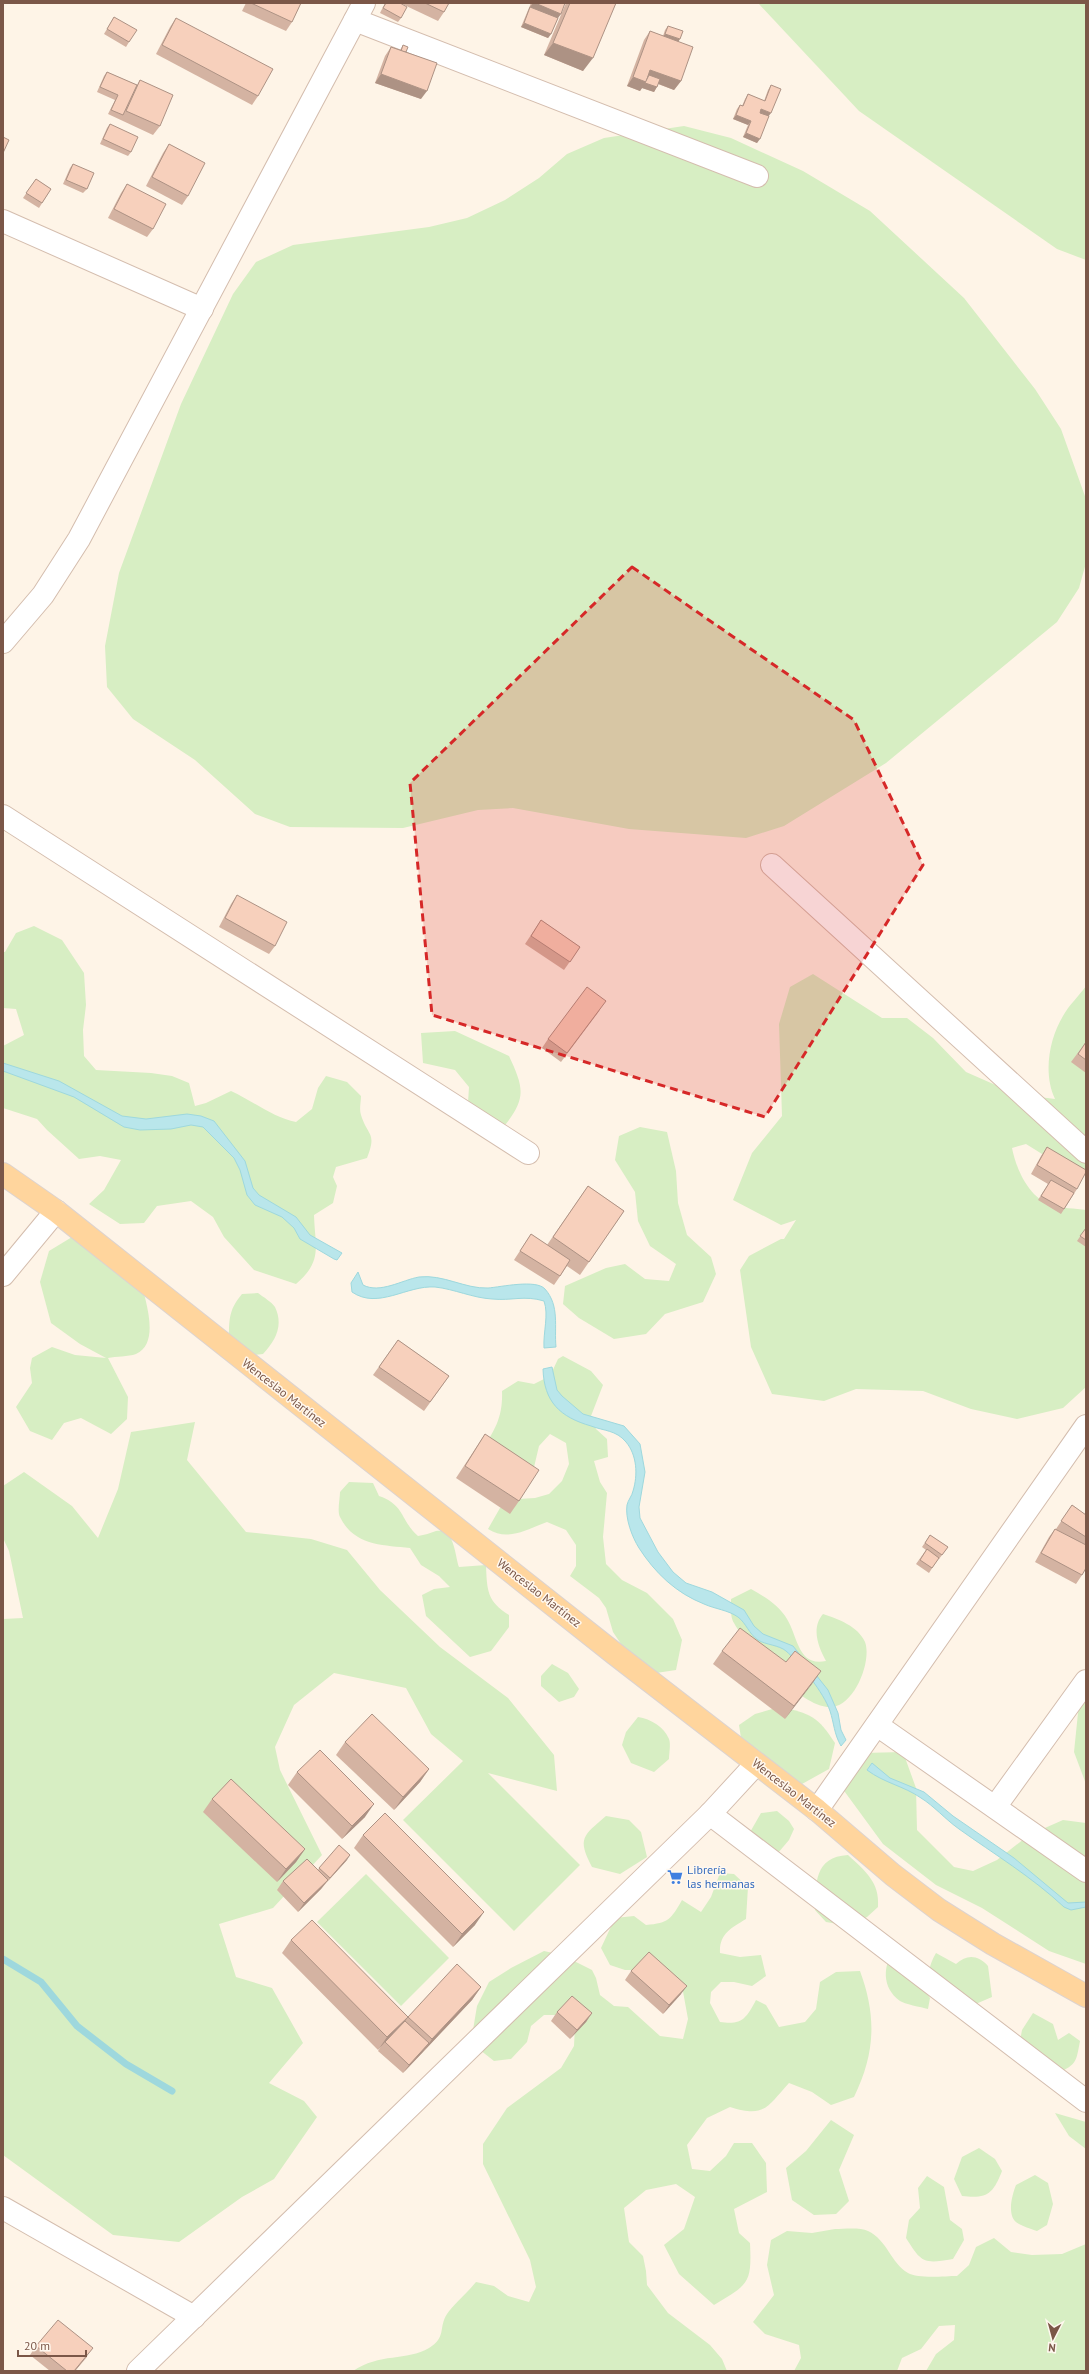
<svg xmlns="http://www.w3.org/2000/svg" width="1089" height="2374" font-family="'PT Sans',sans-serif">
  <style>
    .green { fill: #d7eec3 }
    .water { fill: #b9e6eb; stroke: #9ed8dd }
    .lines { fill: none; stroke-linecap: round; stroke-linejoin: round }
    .stream { stroke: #9ed8dd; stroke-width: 7 }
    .minor-casing { stroke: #d4bdae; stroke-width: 24 }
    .major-casing { stroke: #ddd3cf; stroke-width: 24 }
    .minor { stroke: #fff; stroke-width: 22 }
    .major { stroke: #ffd59d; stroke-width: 22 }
    .wall { fill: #d4b3a2 }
    .shaded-wall { fill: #ad9284 }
    .building { fill: #f7d0bc; stroke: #ad9284 }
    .marked { fill: #d62828; fill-opacity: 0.2; stroke: #d62828; stroke-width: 3; stroke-dasharray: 8 5; stroke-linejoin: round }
    .labels { text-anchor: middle; stroke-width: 3; stroke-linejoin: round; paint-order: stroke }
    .street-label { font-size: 12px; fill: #7b5748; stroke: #fff8ef }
    .shop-label { font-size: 12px; fill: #366cbe; stroke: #fff8ef; text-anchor: start }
  </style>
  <rect width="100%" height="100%" fill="#fef4e7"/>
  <g class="green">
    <polygon points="758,3 1086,3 1086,260 1057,249 859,111"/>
    <polygon points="684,126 731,138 803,171 870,211 964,298 1035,389 1061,429 1086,499 1086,563 1079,588 1057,622 886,763 784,826 746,838 629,829 513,808 478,810 403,828 290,827 255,814 195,760 133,719 107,687 105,646 119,573 181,404 233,294 256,262 293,245 429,227 467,218 505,200 539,178 567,154 604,138"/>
    <path d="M34 926 62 940 84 973 86 1005 83 1030 84 1056 96 1070 151 1073 172 1076 189 1083 195 1106 206 1103 231 1091C253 1101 274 1118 296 1122L312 1109 318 1088 326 1076 347 1082 361 1096C361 1102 359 1109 361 1115 368 1137 377 1132 367 1158L336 1167 333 1177 337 1186 333 1203 314 1215C315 1247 323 1261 296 1284L254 1270 224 1237 213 1217 191 1201 157 1206 144 1223 120 1224 89 1204 104 1190 121 1160 100 1156 79 1159 47 1130 37 1119 3 1108V1046L24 1035 16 1009 3 1008V952H5L16 933Z"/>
    <path d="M813 974 882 1018H907L933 1038 966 1072 1016 1094 1055 1099C1043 1074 1049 1039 1063 1016 1069 1005 1079 996 1086 986V1171L1071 1172 1026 1144 1012 1148C1016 1169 1029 1198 1051 1205 1062 1209 1075 1208 1086 1210V1387L1063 1408 1017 1419 971 1409 923 1391 856 1389 824 1401 772 1394 751 1347 740 1270 749 1256 781 1239H784L796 1220 781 1225 733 1200 752 1153 782 1116 779 1024 790 987Z"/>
    <path d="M455 1031 509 1056C525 1090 526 1099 502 1129L467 1119 469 1087 455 1070 423 1063 421 1033Z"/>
    <polygon points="640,1127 667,1132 676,1171 678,1203 687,1235 711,1257 716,1274 703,1302 665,1314 646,1334 614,1339 579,1318 563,1304 565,1286 606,1268 625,1264 645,1279 669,1281 676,1264 650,1246 638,1221 635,1192 615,1160 619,1136"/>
    <path d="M77 1234 140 1279C145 1299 161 1343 136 1354 128 1357 116 1356 108 1358L128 1397 127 1419 111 1434 81 1418 64 1423 52 1440 30 1431 16 1407 32 1383 30 1368 32 1358 52 1347 75 1355 106 1358 80 1344 51 1323 40 1282 49 1251Z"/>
    <path d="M258 1293C263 1297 272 1302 275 1307 284 1326 275 1341 263 1354L254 1355 229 1334C229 1316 231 1307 242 1294Z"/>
    <path d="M563 1356 591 1371 603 1385 591 1416 596 1429 607 1439 608 1457 594 1461 600 1482 607 1493 603 1537 606 1564 622 1580 647 1593 673 1619 682 1640 676 1670 656 1673 631 1659 613 1632 606 1608 599 1598 570 1576 576 1566V1545L566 1530 547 1522C527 1529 508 1542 488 1529L500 1508 518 1499 535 1498 549 1494 562 1481 569 1464 566 1443 550 1434 539 1446 531 1480 481 1451C495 1430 503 1417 502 1391L518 1381 534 1384 550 1376 558 1359Z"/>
    <polygon points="195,1422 187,1460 246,1532 311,1539 347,1550 380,1590 440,1647 508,1698 554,1755 557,1791 488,1773 580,1865 514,1931 403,1820 463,1761 431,1734 406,1688 334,1673 294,1705 275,1747 280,1770 322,1855 273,1908 219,1924 236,1977 272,1988 303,2043 269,2083 304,2101 317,2117 274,2179 242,2197 179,2242 113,2235 3,2155 3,1619 23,1618 9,1551 3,1538 3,1486 24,1472 72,1506 98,1538 118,1489 131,1432"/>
    <path d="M349 1482 373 1483 379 1496C405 1505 400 1520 418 1536 425 1535 430 1533 436 1531 455 1527 455 1557 459 1567L486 1565C487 1591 487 1601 509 1615V1627L491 1651 470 1657 426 1616 422 1595 434 1589 450 1587 439 1576 421 1565 410 1548C383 1545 354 1546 340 1517 337 1511 340 1499 340 1492Z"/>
    <path d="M751 1589C765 1597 779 1605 787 1619 798 1637 798 1667 826 1661 818 1646 811 1628 823 1614 838 1619 858 1626 865 1642 872 1661 855 1704 833 1707 823 1708 813 1703 805 1698 789 1688 742 1639 734 1623 730 1617 731 1606 731 1599Z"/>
    <polygon points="552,1664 568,1673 579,1689 574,1697 559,1702 541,1686 541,1676"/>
    <polygon points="1086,1683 1086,1784 1074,1752 1078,1713"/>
    <path d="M779 1707C811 1713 818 1717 835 1743L829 1769 802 1784 772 1774 741 1738 739 1725 755 1714Z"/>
    <path d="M638 1717C651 1719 664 1727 669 1739 671 1744 669 1754 669 1759L654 1772 631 1763 622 1745 626 1732Z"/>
    <polygon points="903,1752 916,1788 917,1830 954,1867 973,1871 997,1860 1029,1835 1063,1820 1086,1823 1086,1964 1049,1951 982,1908 936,1885 883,1844 842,1788 863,1753"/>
    <polygon points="777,1811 789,1821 794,1829 789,1840 772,1860 749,1834 761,1813"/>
    <path d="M606 1816 629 1820 641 1832 647 1857 620 1874 592 1867C577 1838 583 1836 606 1816Z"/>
    <path d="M848 1855C865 1871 880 1882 878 1907L867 1917 850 1926 826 1922 815 1910C816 1883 814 1857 848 1855Z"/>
    <path d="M720 1873 734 1874 748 1887 746 1919C731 1928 719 1934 720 1953L740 1957 761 1955 766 1976 752 1986 734 1982H721L711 1992 710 2003 720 2022C742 2025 746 2019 756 2000L766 2005 779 2027 805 2022 816 2009 820 1982 836 1972 860 1971C877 2017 875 2054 854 2097L831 2105 812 2092 789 2083C767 2107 765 2118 730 2107L707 2118 687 2145 692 2169 710 2171 726 2156 734 2143H752L766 2163 767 2192 734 2209 739 2233 750 2243C752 2285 748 2284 714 2305L679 2274 664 2245 684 2229 695 2197 676 2184 646 2190 624 2208 629 2242 643 2256 646 2271 647 2285 668 2313 710 2345 722 2359 727 2371H353C379 2353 407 2361 429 2348 447 2337 438 2328 447 2314 452 2306 469 2291 476 2282L494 2286 508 2296 529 2302 536 2287 530 2260 483 2164V2144L507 2108 561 2068 574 2046 575 2026 561 2015H544L531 2026 527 2042 511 2059 494 2061 480 2050 473 2030 477 2006 489 1982 511 1968 544 1951 562 1955 592 1970 596 1978 600 1995 614 2006 628 2007 660 2036 683 2039 688 2019 682 1986 669 1970H625L610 1965 601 1948 615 1918 634 1916 646 1925C669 1923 671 1919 682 1900L701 1912 711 1897Z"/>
    <polygon points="366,1874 449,1958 401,2006 317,1922"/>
    <path d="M895 1948C933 1957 915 1973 930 1998L928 2009C921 2007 904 2004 900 2001 881 1987 883 1965 895 1948Z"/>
    <path d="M936 1953 956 1964C967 1954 978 1955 988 1966L992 1997 971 2006 961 2013C930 2006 920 1980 936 1953Z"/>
    <path d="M1033 2013 1053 2024 1058 2040 1069 2033 1080 2041C1076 2062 1077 2064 1058 2073L1018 2052 1022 2030Z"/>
    <polygon points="1055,2113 1086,2122 1086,2149 1069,2136"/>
    <polygon points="831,2120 854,2135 839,2170 849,2201 836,2214 814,2215 792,2200 786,2168 806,2151"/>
    <path d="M979 2148 995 2159 1002 2171C993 2194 987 2199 962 2196L954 2179 962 2157Z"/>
    <path d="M1035 2175 1048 2183 1053 2204 1047 2225 1037 2231C1031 2229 1021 2226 1016 2222 1007 2214 1012 2195 1016 2185Z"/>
    <path d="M927 2176 944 2187 950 2220 962 2229 964 2240 953 2259C923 2264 922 2263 906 2238L909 2220 920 2208 918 2188Z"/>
    <path d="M835 2229C844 2229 860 2227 868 2231 887 2240 891 2263 908 2273 918 2279 945 2276 957 2276L969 2265 976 2247 994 2238 1011 2252 1032 2255 1062 2254 1086 2244V2371H926L936 2354 954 2340 955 2325 939 2326 921 2349 902 2358 897 2371H794L801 2358 799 2345 765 2334 753 2322 774 2295 767 2265 771 2240 787 2231 812 2233Z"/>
  </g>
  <g class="water">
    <polygon points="3,1063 59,1081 122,1116 146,1119 187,1114 201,1116 214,1121 245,1161 253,1188 259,1195 296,1217 310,1235 342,1253 337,1260 334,1259 300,1239 294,1228 282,1217 255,1205 247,1195 240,1170 234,1158 203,1127 191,1125 171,1129 140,1130 124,1127 74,1097 3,1071"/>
    <path d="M358 1272 363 1285C380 1294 402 1280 419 1277 443 1274 465 1289 488 1288 501 1287 536 1279 545 1289 560 1306 554 1327 556 1347L544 1348C543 1332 549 1315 544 1301 524 1295 512 1301 492 1299 473 1298 454 1289 435 1287 407 1285 378 1310 352 1292L351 1283Z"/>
    <path d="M552 1367 557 1390 562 1396 583 1414 624 1426 640 1444 645 1472 639 1507 640 1518 658 1552 673 1572 686 1583 712 1592 744 1610 754 1626 763 1634 793 1646 828 1690 838 1713 841 1730 846 1740 841 1746C834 1734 834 1723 830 1711 824 1693 800 1663 786 1651 779 1645 766 1645 758 1640 749 1634 746 1623 738 1617 728 1610 715 1609 704 1604 676 1593 655 1573 639 1548 632 1537 625 1518 627 1505 628 1500 632 1496 633 1491 638 1475 637 1455 626 1442 616 1430 604 1431 591 1426 560 1417 544 1402 543 1369Z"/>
    <path d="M872 1763 890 1778 924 1792 953 1816 1014 1858 1068 1903 1086 1902V1907L1071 1910 1064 1907C1032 1877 994 1854 959 1829 945 1819 934 1806 921 1798 904 1786 884 1783 867 1770Z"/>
  </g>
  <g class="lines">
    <polyline class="stream" points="3,1959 41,1982 77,2026 126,2064 172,2091"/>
    <defs>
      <g id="minor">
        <polyline points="355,20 757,176"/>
        <polyline points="3,221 202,309"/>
        <polyline points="3,642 43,595 79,539 364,3"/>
        <polyline points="3,816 528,1153"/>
        <polyline points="772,865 1086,1152"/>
        <polyline points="3,1275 56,1211"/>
        <polyline points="877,1725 1086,1871"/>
        <polyline points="995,1807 1086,1681"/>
        <polyline points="817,1810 1086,1426"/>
        <polyline points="710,1814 1086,2101"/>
        <polyline points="3,2208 194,2317"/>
        <polyline points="138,2371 710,1814 756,1764"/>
      </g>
      <polyline id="major" points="3,1174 56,1211 615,1654 817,1810 893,1875 939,1910 993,1944 1086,1996"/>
    </defs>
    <use href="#minor" class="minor-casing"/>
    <use href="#major" class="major-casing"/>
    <use href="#minor" class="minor"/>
    <use href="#major" class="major"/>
  </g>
  <g class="wall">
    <polygon points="246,3 301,3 292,22 286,31 242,11"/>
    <polygon points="385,3 400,3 401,18 398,22 380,13"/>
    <polygon points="400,3 449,3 444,12 438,21"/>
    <polygon points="531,3 565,3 558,18 551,34 548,38 521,27"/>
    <polygon points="566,3 616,3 583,71 544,55"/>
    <polygon points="114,17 129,42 126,47 104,34"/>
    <polygon points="176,18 258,96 252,105 156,54 170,27"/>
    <polygon points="668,26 679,42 681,81 674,90 658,84 654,92 642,88 640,91 627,86 644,40 650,31 663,36 665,30"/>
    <polygon points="403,45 406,52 421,99 375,83 385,56 391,47 400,50"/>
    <polygon points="107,72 137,85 140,80 160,126 153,135 108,114 115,100 97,92 104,76"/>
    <polygon points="771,85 769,116 757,143 743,137 748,125 733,119 737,109 740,105 742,106 745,99 748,94 764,101 768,90"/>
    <polygon points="110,124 131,152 128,156 100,144 107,128"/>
    <polygon points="169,144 188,196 182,205 146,186 163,153"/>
    <polygon points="73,164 87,189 83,193 63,184 70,168"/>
    <polygon points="36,179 51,189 39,208 23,198"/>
    <polygon points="127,184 153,229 147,237 108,218 121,193"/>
    <polygon points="237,895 275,946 269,954 219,927 231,904"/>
    <polygon points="541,920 580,947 564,970 525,944"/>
    <polygon points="600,1010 561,1062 542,1048 548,1039"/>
    <polygon points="1086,1042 1086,1073 1071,1062"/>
    <polygon points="1047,1147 1077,1189 1061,1214 1038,1200 1048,1184 1031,1174 1041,1156"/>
    <polygon points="588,1186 624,1211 580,1275 567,1266 554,1285 514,1260 531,1234 547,1245"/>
    <polygon points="1086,1228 1086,1247 1077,1241"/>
    <polygon points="398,1340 449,1376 424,1411 373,1375"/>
    <polygon points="485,1434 519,1501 510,1514 456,1478"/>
    <polygon points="1072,1505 1086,1515 1086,1568 1082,1575 1076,1584 1035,1562 1049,1537 1055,1529 1056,1529"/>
    <polygon points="930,1535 948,1547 939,1559 938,1559 929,1573 916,1564 926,1550 922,1547"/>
    <polygon points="722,1651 786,1662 821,1671 785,1719 713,1664"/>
    <polygon points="345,1742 429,1769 420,1782 394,1810 336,1755"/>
    <polygon points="297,1772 365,1817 342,1839 288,1785"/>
    <polygon points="212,1799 305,1849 296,1862 277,1882 203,1812"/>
    <polygon points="363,1835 475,1925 453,1947 354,1848"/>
    <polygon points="347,1860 327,1882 321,1889 298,1912 277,1890 283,1881 318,1870 319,1868"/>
    <polygon points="291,1940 408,2017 481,1987 472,2000 403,2073 378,2051 382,2045 378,2050 282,1953"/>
    <polygon points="631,1971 681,1994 663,2014 625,1980"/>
    <polygon points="557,2012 592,2013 586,2022 570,2039 551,2021"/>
    <polygon points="36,2346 87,2357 75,2371 50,2371 30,2355"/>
  </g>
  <g class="shaded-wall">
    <polygon points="533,3 535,3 561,14 555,22 530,7"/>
    <polygon points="524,23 551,34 548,38 521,27"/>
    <polygon points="665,34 680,39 677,44 662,38"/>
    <polygon points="553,43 593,58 583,71 544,55"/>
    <polygon points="650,70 681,81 674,90 646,79"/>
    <polygon points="381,74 427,91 421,99 375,83"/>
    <polygon points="633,77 646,82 657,87 654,92 642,88 640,91 627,86"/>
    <polygon points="761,109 771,113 768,117 758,113"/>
    <polygon points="736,115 751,121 748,125 733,119"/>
    <polygon points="746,133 760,139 757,143 743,137"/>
    <polygon points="821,1671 812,1684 785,1719 794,1706"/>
    <polygon points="429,1769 420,1782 394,1810 403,1797"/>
    <polygon points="374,1804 365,1817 342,1839 352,1826"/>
    <polygon points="305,1849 296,1862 277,1882 286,1869"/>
    <polygon points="350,1855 347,1860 327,1882 330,1878"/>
    <polygon points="328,1880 321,1889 298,1912 304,1903"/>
    <polygon points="484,1912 475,1925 453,1947 462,1934"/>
    <polygon points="687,1986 681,1994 663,2014 669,2005"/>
    <polygon points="481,1987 472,2000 423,2052 432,2039"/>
    <polygon points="592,2013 586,2022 570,2039 577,2030"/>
    <polygon points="408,2017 399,2030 385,2042 378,2050 387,2037"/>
    <polygon points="429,2043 423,2052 403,2073 409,2065"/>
    <polygon points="93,2348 75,2371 74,2371"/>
  </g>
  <g class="building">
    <polygon points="251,3 301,3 292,22"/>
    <polygon points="386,3 400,3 407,7 401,18 383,8"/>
    <polygon points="425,3 449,3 444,12"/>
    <polygon points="535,3 565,3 561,14"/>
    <polygon points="570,3 616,3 593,58 553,43"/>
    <polygon points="530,7 558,18 551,34 524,23"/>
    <polygon points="114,17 137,30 129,42 107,29"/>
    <polygon points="176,18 273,69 258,96 162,45"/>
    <polygon points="668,26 683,31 680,39 665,34"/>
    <polygon points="650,31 693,47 681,81 650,70 646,82 633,77"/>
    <polygon points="403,45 408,47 406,52 401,51"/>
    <polygon points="391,47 437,63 427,91 381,74"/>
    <polygon points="107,72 137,85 123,115 111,110 118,95 100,87"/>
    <polygon points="649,75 660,79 657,87 645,83"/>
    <polygon points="140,80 173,95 160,126 126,111"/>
    <polygon points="771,85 781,89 771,113 761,109 760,113 769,116 760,139 746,133 751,121 736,115 740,105 743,106 748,94 765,101"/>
    <polygon points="110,124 138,137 131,152 103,139"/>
    <polygon points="3,137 9,140 3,153"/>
    <polygon points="169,144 205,163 188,196 152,177"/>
    <polygon points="73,164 94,173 87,189 66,180"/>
    <polygon points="36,179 51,189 42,203 26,193"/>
    <polygon points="127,184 166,204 153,229 114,209"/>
    <polygon points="237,895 287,922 275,946 225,918"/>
    <polygon points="541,920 580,947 570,962 531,936"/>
    <polygon points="587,987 606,1001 567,1053 548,1039"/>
    <polygon points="1086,1042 1086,1060 1078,1054"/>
    <polygon points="1047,1147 1086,1170 1086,1172 1077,1189 1037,1165"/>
    <polygon points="1051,1180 1074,1193 1064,1209 1041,1196"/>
    <polygon points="588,1186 624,1211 589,1262 553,1237"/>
    <polygon points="1086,1228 1086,1240 1080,1236"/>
    <polygon points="531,1234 570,1260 560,1276 520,1251"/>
    <polygon points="398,1340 449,1376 430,1402 379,1367"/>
    <polygon points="485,1434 539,1470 519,1501 465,1466"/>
    <polygon points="1072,1505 1086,1515 1086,1537 1061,1521"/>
    <polygon points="1055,1529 1086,1545 1086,1568 1082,1575 1041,1553"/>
    <polygon points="930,1535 948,1547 942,1555 925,1543"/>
    <polygon points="927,1549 939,1558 932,1568 920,1560"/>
    <polygon points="740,1628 786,1662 795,1651 821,1671 794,1706 722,1651"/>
    <polygon points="372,1714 429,1769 403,1797 345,1742"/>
    <polygon points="320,1750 374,1804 352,1826 297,1772"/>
    <polygon points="231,1779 305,1849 286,1869 212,1799"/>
    <polygon points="385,1813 484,1912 462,1934 363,1835"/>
    <polygon points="339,1845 350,1855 330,1878 319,1868"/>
    <polygon points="307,1859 328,1880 304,1903 283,1881"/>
    <polygon points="312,1920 408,2017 457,1964 481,1987 432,2039 408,2017 387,2037 291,1940"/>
    <polygon points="649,1952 687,1986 669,2005 631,1971"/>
    <polygon points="572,1996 592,2013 577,2030 557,2012"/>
    <polygon points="405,2021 429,2043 409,2065 385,2042"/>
    <polygon points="58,2320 93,2348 74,2371 67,2371 36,2346"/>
  </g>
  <path class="marked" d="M632 567 854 720 923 865 765 1117 432 1015 410 783Z"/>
  <defs>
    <symbol id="supermarket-bare" viewBox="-9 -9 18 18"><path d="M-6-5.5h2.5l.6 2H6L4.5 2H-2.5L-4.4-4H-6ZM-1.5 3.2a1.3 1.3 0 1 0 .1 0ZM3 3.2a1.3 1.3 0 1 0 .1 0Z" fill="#3f7fe0" stroke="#fff8ef" stroke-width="2.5" paint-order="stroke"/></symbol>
  </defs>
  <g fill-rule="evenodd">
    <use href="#supermarket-bare" x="664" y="1866" width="22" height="22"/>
  </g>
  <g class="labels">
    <g class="street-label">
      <text transform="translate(284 1393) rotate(38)" y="4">Wenceslao Martínez</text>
      <text transform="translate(539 1593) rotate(38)" y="4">Wenceslao Martínez</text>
      <text transform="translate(794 1793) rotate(38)" y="4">Wenceslao Martínez</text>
    </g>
    <g class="shop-label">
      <text x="687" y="1874">Librería<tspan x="687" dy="14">las hermanas</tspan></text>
    </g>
  </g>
  <rect width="1089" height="2374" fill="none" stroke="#7b5748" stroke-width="8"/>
  <g transform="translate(1053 2338) rotate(186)" stroke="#fff8ef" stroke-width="3" paint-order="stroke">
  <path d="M0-3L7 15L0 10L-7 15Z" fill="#7b5748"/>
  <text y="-6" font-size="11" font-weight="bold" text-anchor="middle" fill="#7b5748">N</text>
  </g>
  <path d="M18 2350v6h68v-6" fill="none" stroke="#7b5748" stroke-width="2"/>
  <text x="24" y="2350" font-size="12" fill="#7b5748" stroke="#fff8ef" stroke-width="3" paint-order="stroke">20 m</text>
</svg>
